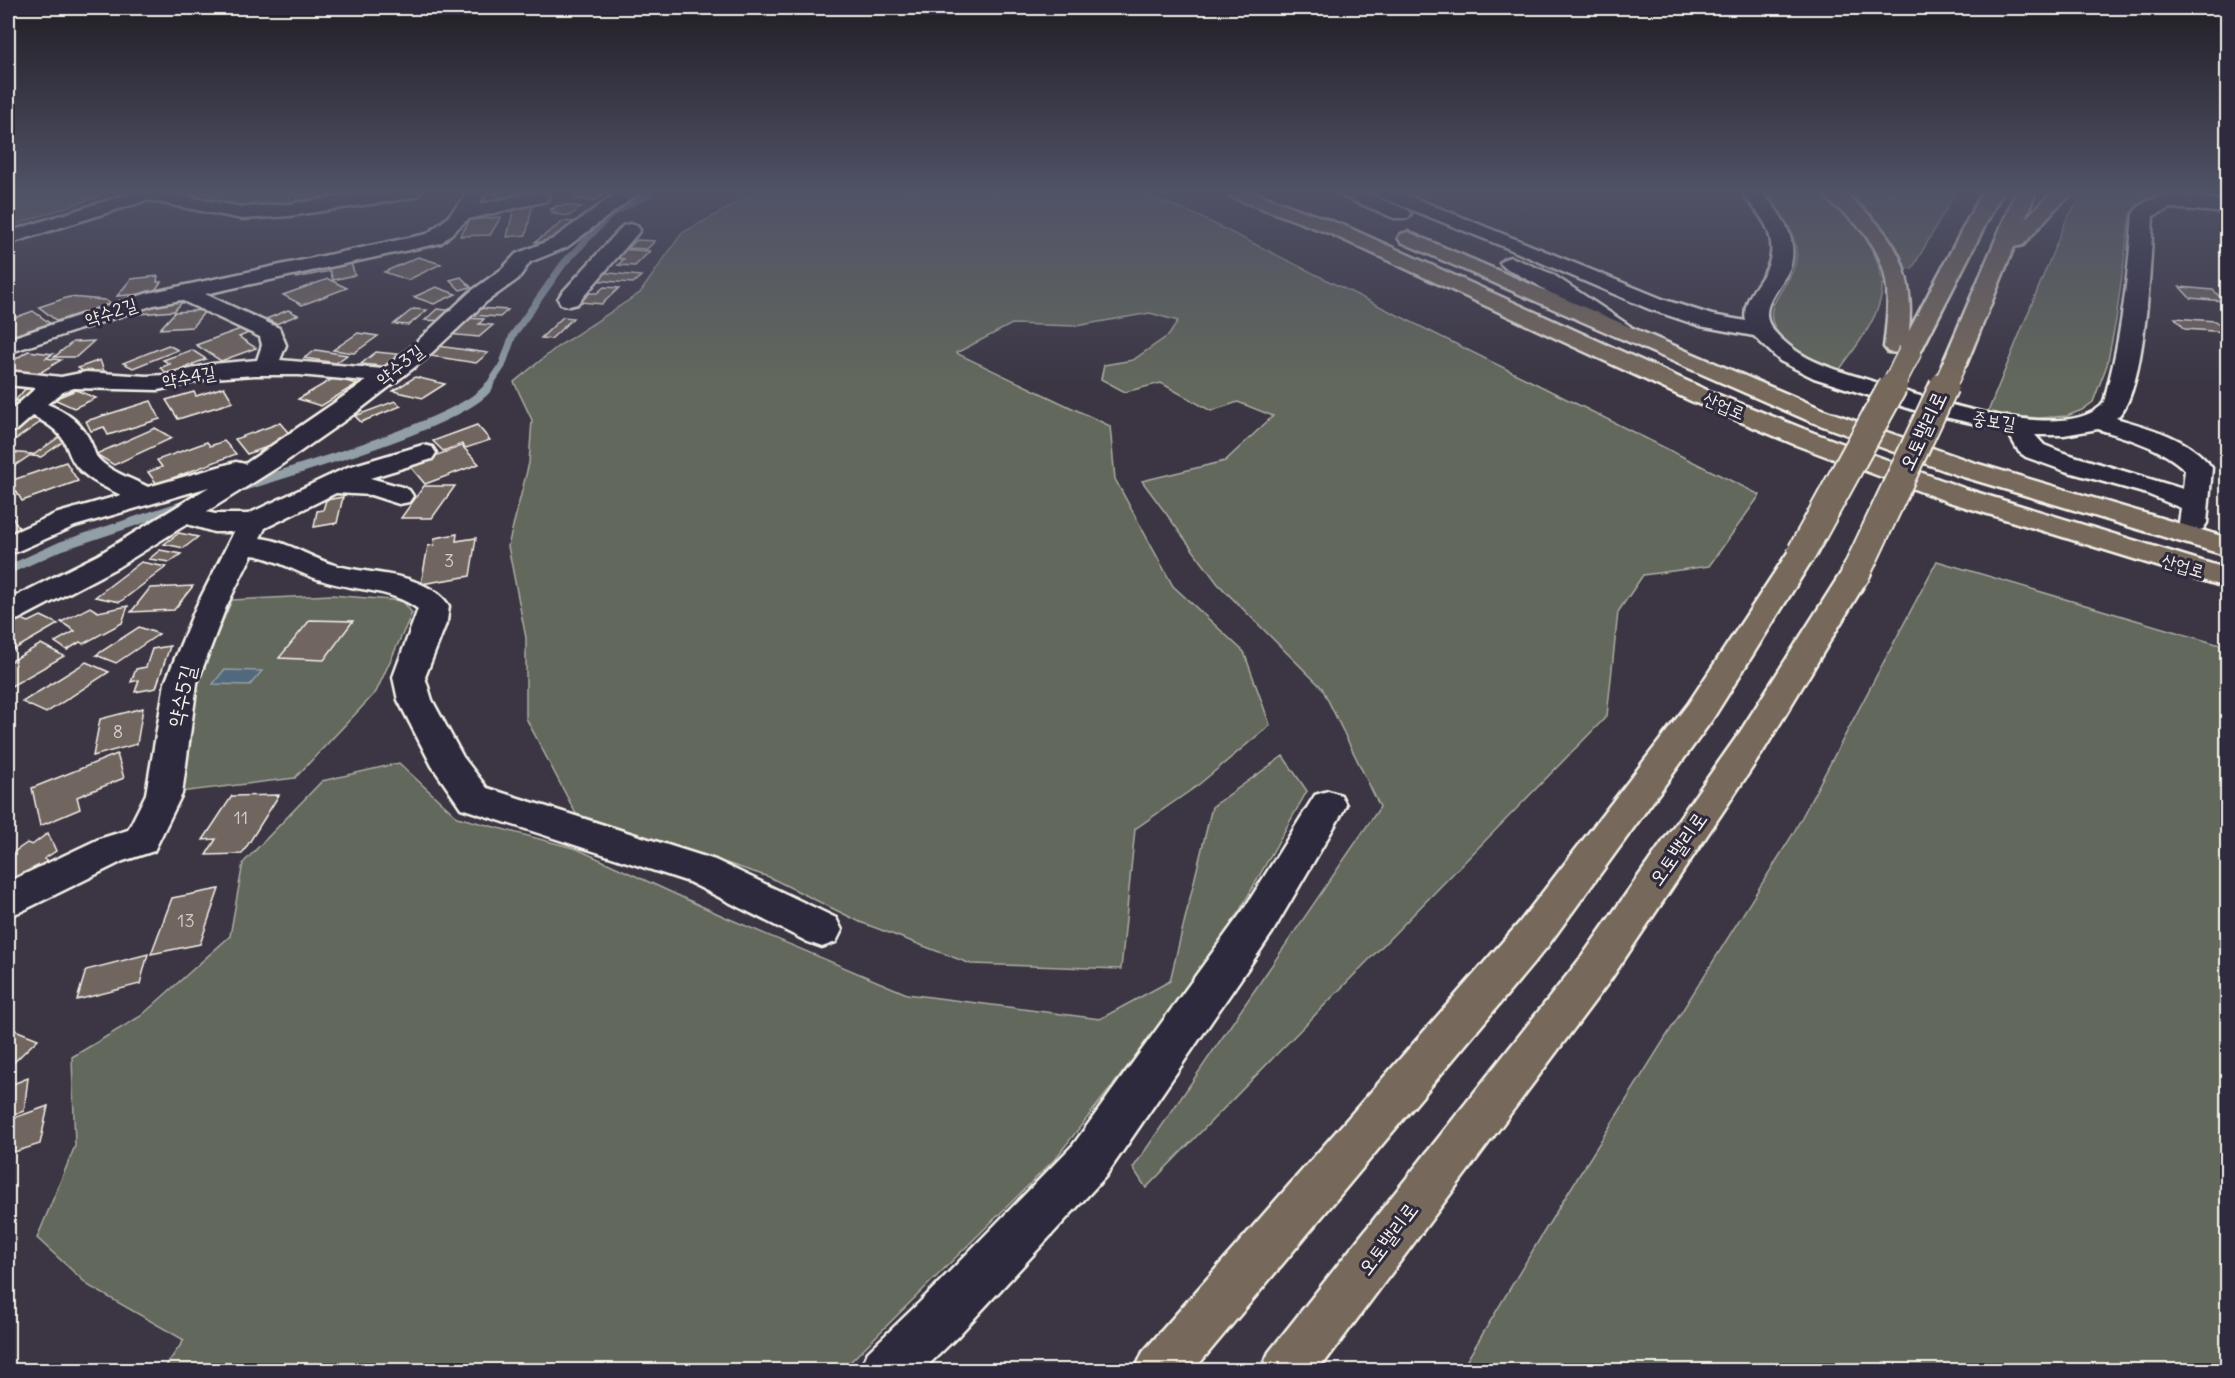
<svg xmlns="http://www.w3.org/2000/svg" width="2235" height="1378" font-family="Delius,'Poor Story',sans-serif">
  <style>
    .green { fill: #62685b; stroke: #abaca2; stroke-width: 1.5 }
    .water { fill: #51697b; stroke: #929fa7; stroke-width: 1.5 }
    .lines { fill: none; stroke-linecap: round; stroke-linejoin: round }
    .stream-far1 { stroke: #929fa7; stroke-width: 7 }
    .stream { stroke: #929fa7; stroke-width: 9 }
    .building { fill: #716560; stroke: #f4f1e8; stroke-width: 1.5 }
    .minor-casing { stroke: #f4f1e8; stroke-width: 5 }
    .major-casing { stroke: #f4f1e8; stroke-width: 5 }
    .highway-casing { stroke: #f4f1e8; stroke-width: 5 }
    .minor { fill: #2f2a3d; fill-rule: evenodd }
    .major { fill: #76695c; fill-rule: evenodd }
    .highway { fill: #76695c; fill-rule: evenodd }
    .highway-bridge-far1-casing { stroke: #f4f1e8; stroke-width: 25; stroke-linecap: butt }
    .highway-bridge-casing { stroke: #f4f1e8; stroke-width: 32; stroke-linecap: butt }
    .highway-bridge-far1 { stroke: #76695c; stroke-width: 22 }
    .highway-bridge { stroke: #76695c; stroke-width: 28 }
    .labels { text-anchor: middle; stroke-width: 6; stroke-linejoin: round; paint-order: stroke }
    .far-street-label { font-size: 18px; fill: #f4f1e8; stroke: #2f2a3d }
    .number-label { font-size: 18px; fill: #d3cec6 }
    .street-label { font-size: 21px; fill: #f4f1e8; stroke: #2f2a3d }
  </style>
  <rect width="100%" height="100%" fill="#3c3644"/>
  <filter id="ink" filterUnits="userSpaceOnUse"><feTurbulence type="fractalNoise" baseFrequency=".0167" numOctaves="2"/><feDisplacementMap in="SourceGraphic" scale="12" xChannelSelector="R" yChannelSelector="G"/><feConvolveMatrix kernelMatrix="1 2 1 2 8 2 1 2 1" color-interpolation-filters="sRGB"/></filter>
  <g filter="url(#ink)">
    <g class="green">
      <polygon points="8,192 112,192 8,227"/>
      <polygon points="183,192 321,192 291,195 288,205 240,207 181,194"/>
      <polygon points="758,192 1138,192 1194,214 1760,495 1709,566 1643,575 1618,612 1607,716 1146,1188 1133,1168 1380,807 1322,688 1218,584 1142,481 1225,461 1273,416 1238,402 1211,411 1161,383 1125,392 1101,379 1104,365 1133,360 1169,335 1178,321 1150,313 1076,326 1012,324 956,353 1110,426 1115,479 1173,586 1244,652 1270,725 1197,786 1135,829 1121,969 971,964 860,922 769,877 576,814 526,718 526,638 508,546 529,463 532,420 514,382 557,347 640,293 682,233"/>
      <path d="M1760 192C1773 192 1809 188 1819 193 1851 209 1892 265 1880 301 1873 327 1853 350 1838 372 1817 362 1765 340 1772 309 1776 294 1789 282 1794 268 1805 239 1779 210 1760 192Z"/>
      <path d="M1847 192H1956L1912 269 1906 268C1895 236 1872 212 1847 192Z"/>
      <polygon points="2091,192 2160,192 2138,204 2130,215 2116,320 2107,365 2093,402 2082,410 2067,416 2039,418 1987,414 2066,220 2076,205"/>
      <polygon points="1937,561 2227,647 2227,1370 1461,1370 1548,1225 1793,834"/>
      <polygon points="331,595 403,601 412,613 376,692 295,778 180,792 195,686 232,600"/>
      <polygon points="1283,756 1307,791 1214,956 1055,1159 842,1370 163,1370 184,1340 89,1286 37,1238 75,1146 72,1057 141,1016 230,936 243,863 322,781 399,763 457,817 577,849 725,917 907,994 1100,1019 1170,981 1212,807"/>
    </g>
    <polygon class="water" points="224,670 262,671 250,685 213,684"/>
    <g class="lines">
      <polyline class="stream-far1" points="488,387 502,366 513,335 564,263 611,214 653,192"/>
      <g class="stream">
        <path d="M239 488C287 472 466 422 489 386"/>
        <polyline points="8,570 61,546 184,505"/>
      </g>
    </g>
    <g class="building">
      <polygon points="331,192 329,201 295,205 297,195"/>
      <polygon points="335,192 358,192 357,196 334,200"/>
      <polygon points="496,192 532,192 520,198 506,198 491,193"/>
      <polygon points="585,192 608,192 593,201 575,198"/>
      <polygon points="533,203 526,235 507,237 515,204"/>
      <polygon points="566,205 582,207 569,216 552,214 556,212 551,211 554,209 551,209 556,206"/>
      <polygon points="501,217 490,235 460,236 470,220"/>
      <polygon points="564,221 575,222 547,243 535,242"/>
      <polygon points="637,240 655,241 647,249 628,248"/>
      <polygon points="617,249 650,251 635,266 618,265 624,259 607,258"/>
      <polygon points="418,257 441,264 408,280 384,272"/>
      <polygon points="350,260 355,275 333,280 330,271 296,278 294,271"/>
      <polygon points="600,272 641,276 633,283 592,280"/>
      <polygon points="158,276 157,282 161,282 153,293 117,296 131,279"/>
      <polygon points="461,277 471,287 460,290 450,280"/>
      <polygon points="328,279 347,288 302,305 283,295"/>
      <polygon points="436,287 456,294 434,304 414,297"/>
      <polygon points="604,287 619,288 602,304 580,302 590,293 597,293"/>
      <polygon points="2180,287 2213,290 2224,301 2190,298"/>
      <polygon points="69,297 105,300 111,304 58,322 39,307"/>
      <polygon points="185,299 174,311 139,314 150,302"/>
      <polygon points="478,308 508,310 500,317 470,315"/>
      <polygon points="413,309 427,310 409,325 394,324"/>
      <polygon points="437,309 457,311 445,321 425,320"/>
      <polygon points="206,310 192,327 160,329 175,312"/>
      <polygon points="288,310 298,315 276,324 266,319"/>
      <polygon points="33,311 51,324 8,338 8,320"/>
      <polygon points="563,317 573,318 551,339 541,338"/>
      <polygon points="465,318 484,319 479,324 493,325 479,337 446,334"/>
      <polygon points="2175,318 2215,321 2227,332 2185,329"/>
      <polygon points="243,328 251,332 239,337 256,348 221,361 196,345"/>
      <polygon points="358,333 378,336 354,353 333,350"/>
      <polygon points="94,341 76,357 54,357 73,342"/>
      <polygon points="168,345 178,350 133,368 123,363"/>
      <polygon points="438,346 488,353 476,363 425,355"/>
      <polygon points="192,350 206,359 168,374 160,368 170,364 163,360"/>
      <polygon points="316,350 347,355 336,363 304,358"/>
      <polygon points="28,351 53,354 46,358 61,360 38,374 8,371 8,364"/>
      <polygon points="376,352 406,355 392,367 361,364"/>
      <polygon points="100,360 104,371 91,376 78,368"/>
      <polygon points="415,377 445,384 423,398 393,391"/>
      <polygon points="334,378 357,384 321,406 298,399"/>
      <polygon points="224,387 233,402 178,419 166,400 194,392 196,396"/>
      <polygon points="42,388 33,399 15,401 25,389"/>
      <polygon points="76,390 96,398 74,408 54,399"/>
      <polygon points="151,401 160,419 108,435 104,427 91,431 86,421"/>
      <polygon points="395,401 401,406 361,422 355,416"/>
      <polygon points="29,415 48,417 16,439 8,438 8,430"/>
      <polygon points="280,423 293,438 247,454 235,439"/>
      <polygon points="477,425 490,440 466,448 462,444 443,451 433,441"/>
      <polygon points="155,428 172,438 114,465 96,454"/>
      <polygon points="62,435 71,436 41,457 32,456"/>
      <polygon points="224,441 236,454 157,484 148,472 162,467 157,460 207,442 210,446"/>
      <polygon points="462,446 479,464 425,484 409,465"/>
      <polygon points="8,452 32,454 8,470"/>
      <polygon points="66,462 78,481 22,501 10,481"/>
      <polygon points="424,486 455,486 432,518 401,518"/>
      <polygon points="343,497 337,523 314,527 317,511 323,510 326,500"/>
      <polygon points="12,517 24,535 8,541 8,518"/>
      <polygon points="179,533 198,537 184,548 164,544"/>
      <polygon points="457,534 456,541 476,538 470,576 421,584 428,546 434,545 435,538"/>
      <polygon points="160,550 181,554 170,562 149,559"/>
      <polygon points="141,562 166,567 120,602 95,597"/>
      <polygon points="193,586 174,610 131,612 150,588"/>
      <polygon points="128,606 122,623 83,644 80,642 67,650 55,642 75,631 61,622 90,607 98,612"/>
      <polygon points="41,616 58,624 8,653 8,626 21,619 29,622"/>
      <polygon points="310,620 353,621 324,660 279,658"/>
      <polygon points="139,627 159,634 116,663 96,655"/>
      <polygon points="41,644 64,656 8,688 8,663"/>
      <polygon points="170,646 156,688 135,692 139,680 131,682 136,669 146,667 152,649"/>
      <polygon points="86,662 109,672 46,713 22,702"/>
      <polygon points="143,708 137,744 93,756 100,719"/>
      <polygon points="117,754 124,778 77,797 80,809 40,826 32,788"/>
      <polygon points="279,795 242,854 206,855 216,839 203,840 232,796"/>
      <polygon points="48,833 56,851 44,859 49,862 8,891 8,856 27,843 32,845"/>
      <polygon points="219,889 200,944 151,954 172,898"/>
      <polygon points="148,954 140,984 77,1000 86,970"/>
      <polygon points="10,1028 38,1039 8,1068 8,1030"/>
      <polygon points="28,1078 24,1111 8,1117 8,1086"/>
      <polygon points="48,1106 40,1144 8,1154 8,1120"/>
    </g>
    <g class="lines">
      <defs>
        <g id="minor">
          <polygon points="134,192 163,192 242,207 289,204 374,192 420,192 417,196 410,198 289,216 242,219 147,200 8,244 8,232"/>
          <path d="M469 192H487L479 204 538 192 546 193 549 197 546 201 468 219 441 243 205 294 279 328 286 345 280 360 383 369 409 349 470 292 502 269 516 254 553 239 618 192H640L567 247 530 262 518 279 486 302 425 359 354 414 278 467 206 512 215 514H248L348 467 423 445 432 447 436 453 432 459 370 478 402 487 409 490 413 496 409 502 399 504 371 495 336 493 265 528 260 538C288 541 311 559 338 566 364 573 392 572 416 582 429 587 442 594 449 606L447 621 425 677 432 700 463 757 487 788 715 860 836 918 842 930 836 942 822 947 808 942 689 882 461 808 432 766 398 700 393 677 418 609C391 588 353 591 321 580 299 574 273 557 252 555L226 607 197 683 182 794 154 851 123 861 22 911 8 916V882L99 839 128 830 146 794 165 683 196 607 234 532H214L187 524 118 567 19 619 8 622V600L98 555 209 487 75 526 18 551 8 554V535L55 514 121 495C106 488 89 480 78 468 71 460 69 452 65 443 59 430 45 422 33 416L17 430 8 433V413L36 388 8 385V371L61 377 86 372 146 376 165 375 212 364 257 360 262 345 260 337 181 300 154 305 8 353V339L148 293 427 234 446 219ZM255 375H299L366 381 245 464 236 462 148 487C133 479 107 471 96 456 94 452 93 447 91 443 83 424 66 411 47 404L63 392 74 388 158 390 212 378Z"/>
          <polygon points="1339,192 1364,192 1408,210 1411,214 1408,218 1394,218 1342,196"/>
          <path d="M1374 192H1400L1665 300 1712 315 1746 321C1739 287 1784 275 1768 230 1762 215 1751 205 1741 192H1761C1779 210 1798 237 1791 264 1785 286 1754 306 1773 330 1782 341 1795 351 1808 358 1831 370 1857 376 1881 384 1929 399 2060 443 2101 406 2106 401 2106 391 2108 385 2123 328 2128 272 2133 214 2152 186 2200 198 2228 201V213L2171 208 2153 216C2151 253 2146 398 2116 418 2149 428 2191 438 2212 468L2207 523 2203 529 2193 532 2183 529 2179 523 2181 508 2147 494 2065 471 2026 457 2019 452 2007 431 1914 410 1814 378 1780 361 1754 336 1700 326 1649 309 1507 248 1377 196ZM2098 429C2129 439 2161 447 2185 470L2183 489 2064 453 2044 445 2035 435H2064Z"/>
          <polygon points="630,224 637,226 640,230 637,234 577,304 569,306 561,304 558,299 561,294 623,226"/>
          <polygon points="1511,257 1552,274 1630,326 1633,331 1630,336 1622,338 1614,336 1536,284 1504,267 1500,263 1504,259"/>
          <polygon points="1328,791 1341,795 1346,805 1341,815 1272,933 1105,1177 957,1337 923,1370 860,1370 868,1352 921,1301 1073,1145 1244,909 1315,795"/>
        </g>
        <g id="major">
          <polygon points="1226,192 1252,192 1345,226 1709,391 1814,433 1966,489 2228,569 2228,588 1946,501 1796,445 1691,401 1331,234 1229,196"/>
          <polygon points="1408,232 1827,411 1975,463 2228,538 2228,556 1957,475 1809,421 1401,242 1398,238 1401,234"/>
        </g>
        <g id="highway">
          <path d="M1823 192H1843C1893 232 1915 266 1909 331L1982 192H2002L1918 357 1910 359 1902 357 1899 353 1888 352 1884 347C1890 297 1893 263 1856 224 1846 214 1829 204 1823 192Z"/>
          <polygon points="2016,192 2036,192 2025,219 2053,192 2074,192 2055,209 2023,245 2014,247 1966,365 1962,370 1954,372 1946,370 1942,365"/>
          <polygon points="1802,543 1812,546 1817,552 1712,720 1547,947 1194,1370 1135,1370 1143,1352 1519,923 1688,704 1792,546"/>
          <polygon points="1855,566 1866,568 1870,575 1764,750 1611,979 1319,1370 1261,1370 1269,1352 1583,955 1740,732 1844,568"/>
        </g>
      </defs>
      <use href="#minor" class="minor-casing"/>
      <use href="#major" class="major-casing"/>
      <use href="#highway" class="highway-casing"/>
      <use href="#minor" class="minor"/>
      <use href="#major" class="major"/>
      <use href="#highway" class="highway"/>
      <defs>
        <g id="highway-bridge-far1">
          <polyline points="1892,387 1910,352"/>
          <polyline points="1944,387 1954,365"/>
        </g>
        <g id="highway-bridge">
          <polyline points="1802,552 1893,386"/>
          <polyline points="1855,575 1944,386"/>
        </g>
      </defs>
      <use href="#highway-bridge-far1" class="highway-bridge-far1-casing"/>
      <use href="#highway-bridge" class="highway-bridge-casing"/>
      <use href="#highway-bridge-far1" class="highway-bridge-far1"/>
      <use href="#highway-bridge" class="highway-bridge"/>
    </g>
  </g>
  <linearGradient id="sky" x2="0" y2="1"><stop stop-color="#211e25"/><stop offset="0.5" stop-color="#505267"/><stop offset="1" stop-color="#505267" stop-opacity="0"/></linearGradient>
  <rect width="2235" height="384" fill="url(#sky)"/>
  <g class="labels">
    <g class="far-street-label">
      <text transform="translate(111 312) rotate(-18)" y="6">약수2길</text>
      <text transform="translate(400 365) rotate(-38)" y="6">약수3길</text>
      <text transform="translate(189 377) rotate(-10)" y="6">약수4길</text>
      <text transform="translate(1724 406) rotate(23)" y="6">산업로</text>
      <text transform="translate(1994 421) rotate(9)" y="6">중보길</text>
      <text transform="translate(2183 566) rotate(17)" y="6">산업로</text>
    </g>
    <g class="number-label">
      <text x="449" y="567">3</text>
      <text x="118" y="738">8</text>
      <text x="241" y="824">11</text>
      <text x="186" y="927">13</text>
    </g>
    <g class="street-label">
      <text transform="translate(1923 431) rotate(-65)" y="7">오토밸리로</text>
      <text transform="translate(182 696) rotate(-77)" y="7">약수5길</text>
      <text transform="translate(1678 849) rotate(-55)" y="7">오토밸리로</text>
      <text transform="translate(1388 1239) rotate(-53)" y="7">오토밸리로</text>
    </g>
  </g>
  <rect width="2235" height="1378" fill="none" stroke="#2f2a3d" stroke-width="30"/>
  <rect x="15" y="15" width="2205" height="1348" fill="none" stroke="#f4f1e8" stroke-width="2" filter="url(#ink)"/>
</svg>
